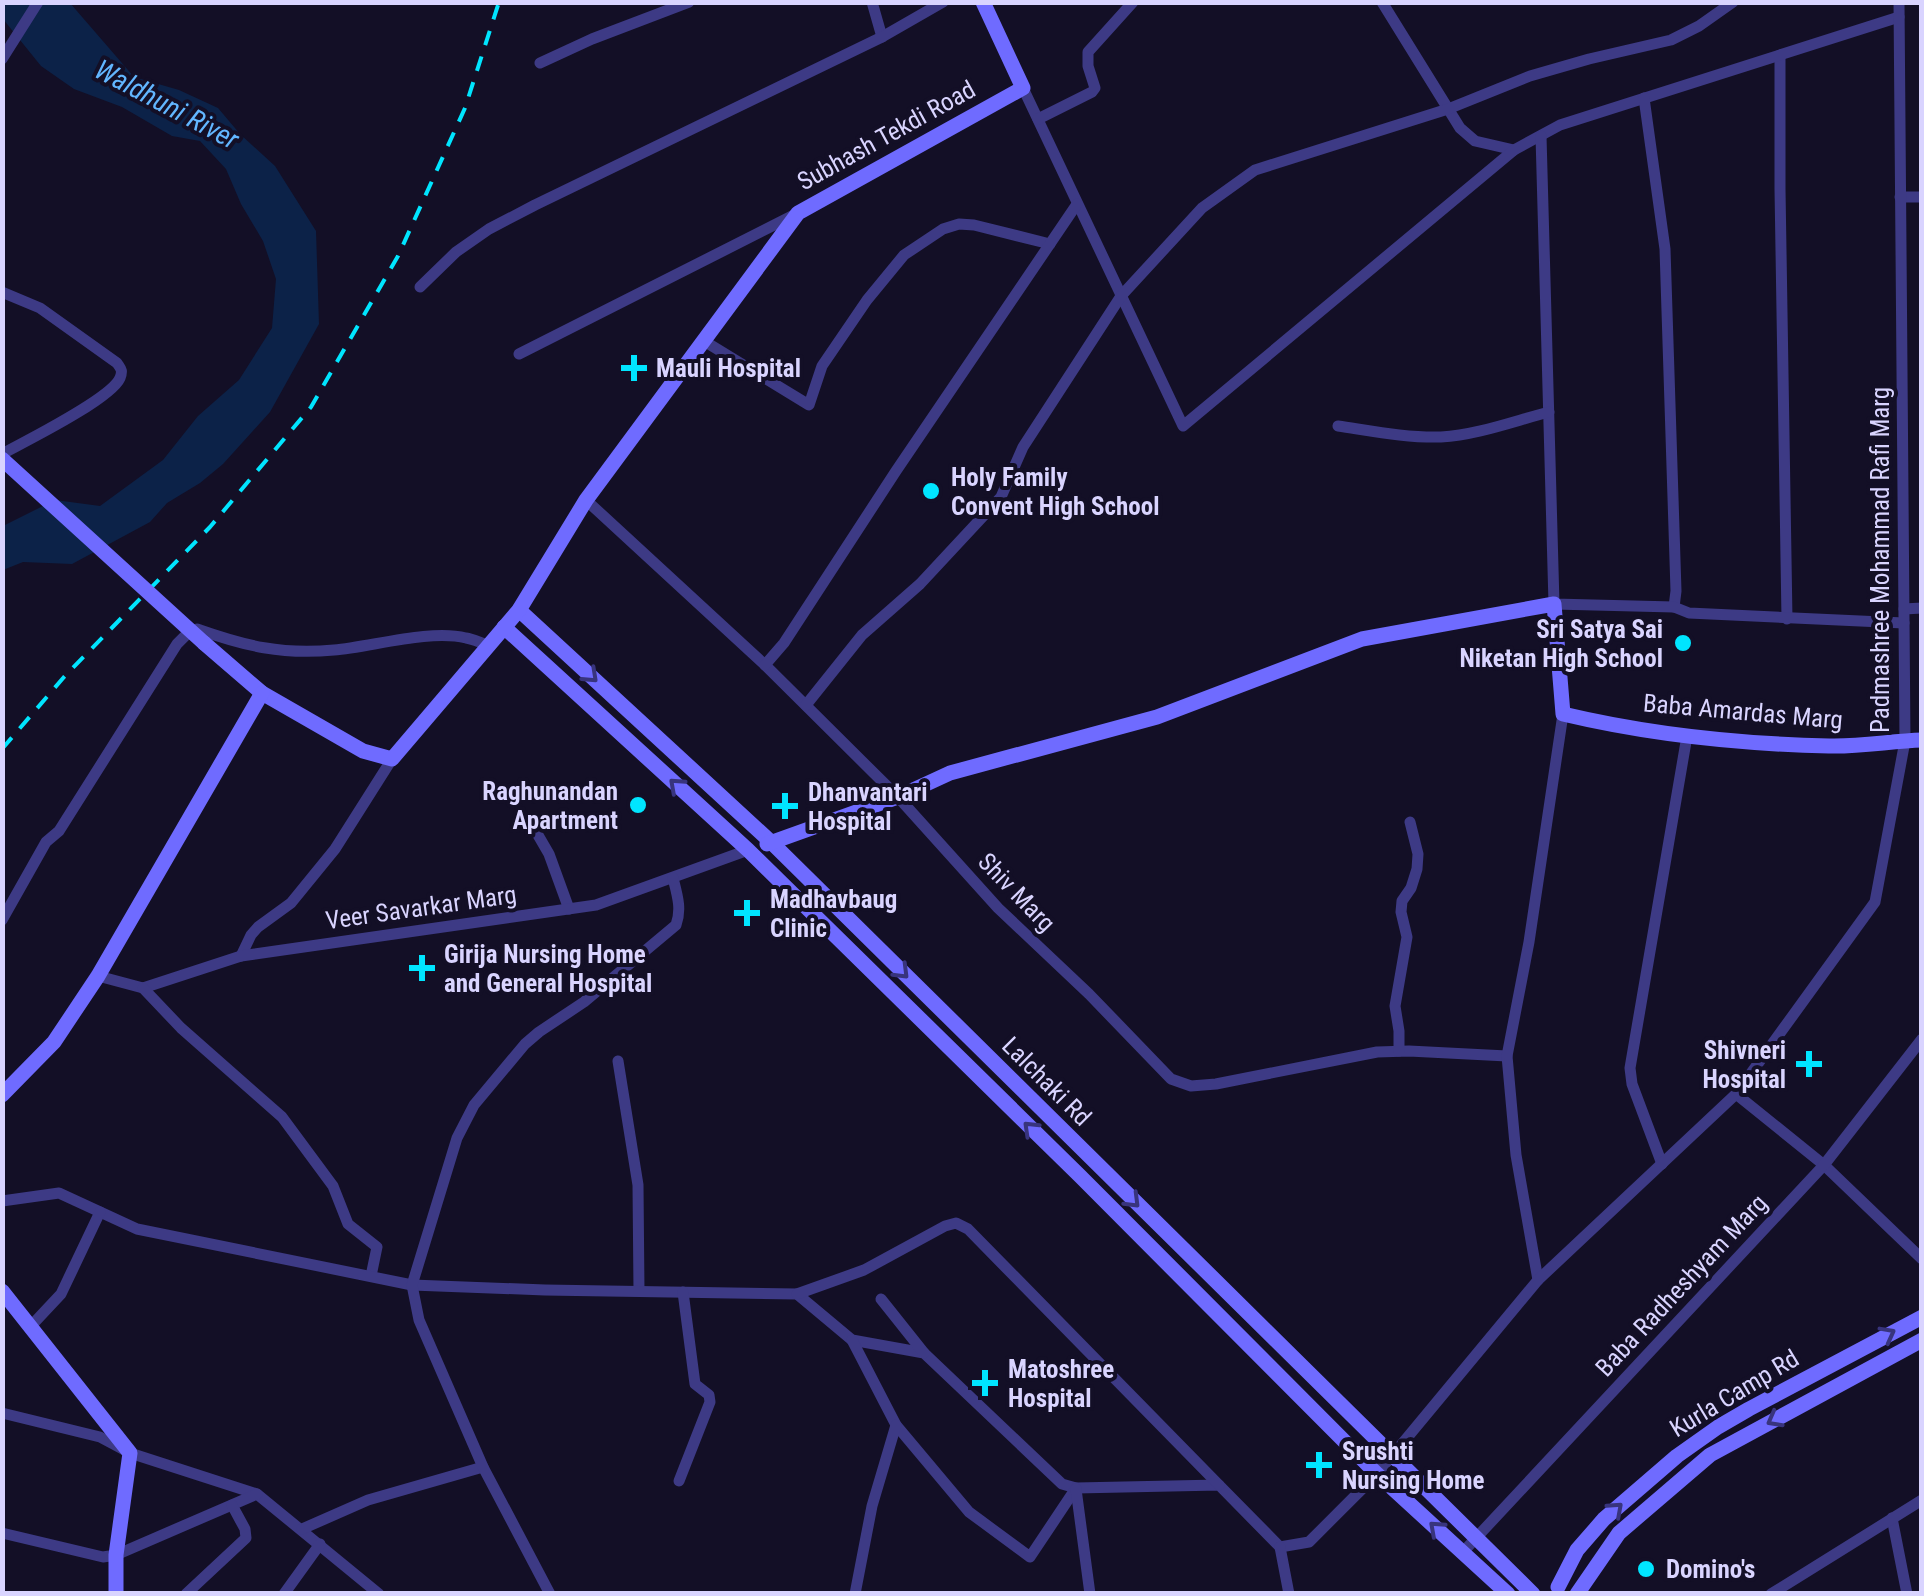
<svg xmlns="http://www.w3.org/2000/svg" width="1924" height="1596" font-family="'Roboto Condensed',sans-serif">
  <style>
    .water { fill: #0c2248 }
    .lines { fill: none; stroke-linecap: round; stroke-linejoin: round }
    .street { stroke: #3d3a85; stroke-width: 11 }
    .secondary { stroke: #6f6bff; stroke-width: 15 }
    .rail { stroke: #00e5ff; stroke-width: 4; stroke-dasharray: 15 12; stroke-linecap: butt }
    .secondary-bridge { stroke: #6f6bff; stroke-width: 15 }
    .oneway { stroke: #38347d }
    .poi-dot { fill: #00e5ff; stroke: #130f26; stroke-width: 4 }
    .labels { text-anchor: middle; stroke-width: 8; stroke-linejoin: round; paint-order: stroke }
    .street-label { font-size: 25px; fill: #d9d4ff; stroke: #130f26 }
    .poi-label { font-size: 25px; font-weight: bold; fill: #d9d4ff; stroke: #130f26; text-anchor: start }
    .water-label { font-size: 28px; font-style: italic; fill: #62b6ff; stroke: #130f26 }
  </style>
  <rect width="100%" height="100%" fill="#130f26"/>
  <polygon class="water" points="3,3 70,3 134,77 179,90 218,108 240,134 275,166 316,231 319,324 270,412 223,464 200,483 167,503 150,522 72,564 23,562 3,570 3,526 55,500 100,506 163,460 198,416 239,380 272,328 276,279 263,241 241,204 226,169 200,141 172,136 122,107 74,89 41,66 3,19"/>
  <g class="lines">
    <g class="street">
      <polyline points="872,2 882,37"/>
      <polyline points="1382,2 1460,128 1475,141 1514,150"/>
      <polyline points="1780,55 1780,189 1787,619"/>
      <polyline points="2,59 38,2"/>
      <polyline points="540,63 592,39 689,2"/>
      <polyline points="1023,88 1183,426 1514,150 1560,125 1899,17"/>
      <polyline points="1644,98 1665,249 1676,591 1674,607"/>
      <polyline points="1038,119 1092,92 1095,88 1088,66 1088,52 1133,2"/>
      <polyline points="1541,136 1554,604 1674,607 1689,613 1904,623"/>
      <polyline points="1900,197 1922,197"/>
      <polyline points="420,287 456,252 489,229 535,205 882,37 943,2"/>
      <path d="M2 292 40 308 117 363C121 369 123 370 120 378 111 399 26 441 2 454"/>
      <polyline points="704,341 809,405 822,366 867,300 904,255 943,229 959,224 974,225 1050,244"/>
      <polyline points="519,354 796,214"/>
      <path d="M1338 426C1372 431 1407 438 1441 437 1477 435 1514 421 1549 412"/>
      <polyline points="586,500 765,665 898,797 998,908 1089,994 1171,1079 1191,1086 1216,1084 1377,1052 1409,1051 1507,1056"/>
      <polyline points="1904,609 1922,608"/>
      <polyline points="765,665 784,643 896,471 1077,204"/>
      <polyline points="806,705 862,635 920,584 1001,497 1023,447 1121,296 1202,208 1255,170 1448,109 1530,76 1589,59 1671,40 1699,26 1733,2"/>
      <polyline points="531,823 549,854 569,909"/>
      <path d="M2 920 46 842 59 831 177 644 186 635 197 629C245 646 282 655 334 650 371 647 430 629 466 638 473 639 481 643 488 645"/>
      <polyline points="241,956 251,935 258,927 291,903 335,849 392,759"/>
      <polyline points="98,976 143,988 241,956 596,905 748,850"/>
      <polyline points="143,988 181,1028 282,1117 333,1186 348,1224 377,1247 371,1276"/>
      <polyline points="1399,1051 1399,1031 1395,1006 1407,937 1401,912 1402,901 1411,888 1417,869 1418,854 1410,822"/>
      <polyline points="618,1061 638,1185 639,1291"/>
      <polyline points="1736,1094 1824,1165 1922,1259"/>
      <polyline points="1662,1164 1632,1084 1630,1068 1687,736"/>
      <polyline points="2,1201 59,1193 137,1229 412,1285 545,1290 797,1294 852,1340 924,1353 1062,1484 1076,1488 1219,1485 1280,1547"/>
      <polyline points="1538,1280 1516,1155 1507,1056 1529,942 1563,714"/>
      <polyline points="797,1294 864,1270 945,1226 956,1223 968,1229 1219,1485"/>
      <polyline points="881,1299 924,1353"/>
      <polyline points="31,1326 61,1294 100,1212"/>
      <polyline points="852,1340 896,1425 969,1512 1030,1557 1076,1488"/>
      <polyline points="2,1413 100,1437 130,1453 257,1494 379,1594"/>
      <polyline points="679,1481 710,1402 709,1395 695,1384 683,1292"/>
      <polyline points="1076,1489 1090,1594"/>
      <polyline points="1892,1518 1907,1594"/>
      <polyline points="302,1529 368,1500 483,1467"/>
      <polyline points="2,1533 103,1557 116,1555 257,1494"/>
      <polyline points="1280,1547 1309,1542 1377,1474 1538,1280 1736,1094 1875,902 1905,741 1899,2"/>
      <polyline points="1280,1547 1289,1594"/>
      <polyline points="1463,1552 1824,1165 1922,1039"/>
      <polyline points="186,1594 246,1538 245,1529 232,1505"/>
      <polyline points="284,1594 320,1544"/>
      <path d="M550 1594 483 1467 419 1320 412 1285 457 1138 474 1105 525 1044 539 1032 584 1002 676 925C682 909 677 894 673 878"/>
      <polyline points="855,1594 872,1506 896,1425"/>
      <polyline points="1771,1594 1922,1500"/>
    </g>
    <g class="secondary">
      <polyline points="519,610 772,843 1533,1594"/>
      <polyline points="504,627 748,850 1080,1176 1377,1474 1508,1594"/>
      <polyline points="204,643 262,693 363,751 392,759 519,610 586,500 798,213 1023,88 983,2"/>
      <path d="M767 844 898 797 950 773 1157 717 1362 639 1554 604 1563 714C1647 734 1742 744 1829 746 1860 747 1891 741 1922 740"/>
      <polyline points="2,1095 54,1042 98,976 262,693"/>
      <polyline points="2,1291 130,1453 116,1555 116,1594"/>
      <polyline points="1558,1587 1577,1550 1604,1519 1677,1456 1718,1427 1749,1409 1922,1317"/>
      <polyline points="1577,1594 1619,1533 1710,1455 1922,1340"/>
    </g>
    <polyline class="rail" points="2,749 64,677 210,527 311,407 398,256 465,108 499,2"/>
    <polyline class="secondary-bridge" points="2,459 204,643"/>
  </g>
  <defs><path id="oneway-chevron" d="M-2-3.5L2.5 0L-2 3.5" fill="none" stroke-width="1.6" stroke-linecap="round" stroke-linejoin="round" transform="scale(2.5)"/></defs>
  <g class="oneway">
    <use href="#oneway-chevron" transform="translate(591 676) rotate(43)"/>
    <use href="#oneway-chevron" transform="translate(676 785) rotate(-138)"/>
    <use href="#oneway-chevron" transform="translate(902 972) rotate(45)"/>
    <use href="#oneway-chevron" transform="translate(1030 1128) rotate(-136)"/>
    <use href="#oneway-chevron" transform="translate(1133 1201) rotate(45)"/>
    <use href="#oneway-chevron" transform="translate(1888 1334) rotate(-28)"/>
    <use href="#oneway-chevron" transform="translate(1774 1420) rotate(151)"/>
    <use href="#oneway-chevron" transform="translate(1616 1509) rotate(-42)"/>
    <use href="#oneway-chevron" transform="translate(1436 1528) rotate(-138)"/>
  </g>
  <g class="poi-dot">
    <path d="M629 353h10v10h10v10h-10v10h-10v-10h-10v-10h10z"/>
    <circle cx="931" cy="491" r="10"/>
    <circle cx="1683" cy="643" r="10"/>
    <circle cx="638" cy="805" r="10"/>
    <path d="M780 791h10v10h10v10h-10v10h-10v-10h-10v-10h10z"/>
    <path d="M742 898h10v10h10v10h-10v10h-10v-10h-10v-10h10z"/>
    <path d="M417 953h10v10h10v10h-10v10h-10v-10h-10v-10h10z"/>
    <path d="M1804 1049h10v10h10v10h-10v10h-10v-10h-10v-10h10z"/>
    <path d="M980 1368h10v10h10v10h-10v10h-10v-10h-10v-10h10z"/>
    <path d="M1314 1450h10v10h10v10h-10v10h-10v-10h-10v-10h10z"/>
    <circle cx="1646" cy="1569" r="10"/>
  </g>
  <g class="labels">
    <g class="street-label">
      <text transform="translate(886 135) rotate(-29)" y="9">Subhash Tekdi Road</text>
      <text transform="translate(1880 560) rotate(-90)" y="9">Padmashree Mohammad Rafi Marg</text>
      <text transform="translate(1743 711) rotate(5)" y="9">Baba Amardas Marg</text>
      <text transform="translate(1017 892) rotate(46)" y="9">Shiv Marg</text>
      <text transform="translate(421 907) rotate(-8)" y="9">Veer Savarkar Marg</text>
      <text transform="translate(1047 1081) rotate(45)" y="9">Lalchaki Rd</text>
      <text transform="translate(1681 1285) rotate(-47)" y="9">Baba Radheshyam Marg</text>
      <text transform="translate(1734 1393) rotate(-31)" y="9">Kurla Camp Rd</text>
    </g>
    <g class="poi-label">
      <text x="656" y="377">Mauli Hospital</text>
      <text x="951" y="486">Holy Family<tspan x="951" dy="29">Convent High School</tspan></text>
      <text x="1663" y="638" text-anchor="end">Sri Satya Sai<tspan x="1663" dy="29">Niketan High School</tspan></text>
      <text x="618" y="800" text-anchor="end">Raghunandan<tspan x="618" dy="29">Apartment</tspan></text>
      <text x="808" y="801">Dhanvantari<tspan x="808" dy="29">Hospital</tspan></text>
      <text x="770" y="908">Madhavbaug<tspan x="770" dy="29">Clinic</tspan></text>
      <text x="444" y="963">Girija Nursing Home<tspan x="444" dy="29">and General Hospital</tspan></text>
      <text x="1786" y="1059" text-anchor="end">Shivneri<tspan x="1786" dy="29">Hospital</tspan></text>
      <text x="1008" y="1378">Matoshree<tspan x="1008" dy="29">Hospital</tspan></text>
      <text x="1342" y="1460">Srushti<tspan x="1342" dy="29">Nursing Home</tspan></text>
      <text x="1666" y="1578">Domino's</text>
    </g>
    <g class="water-label">
      <text transform="translate(167 104) rotate(28)" y="10">Waldhuni River</text>
    </g>
  </g>
  <rect width="1924" height="1596" fill="none" stroke="#d9d4ff" stroke-width="10"/>
</svg>
